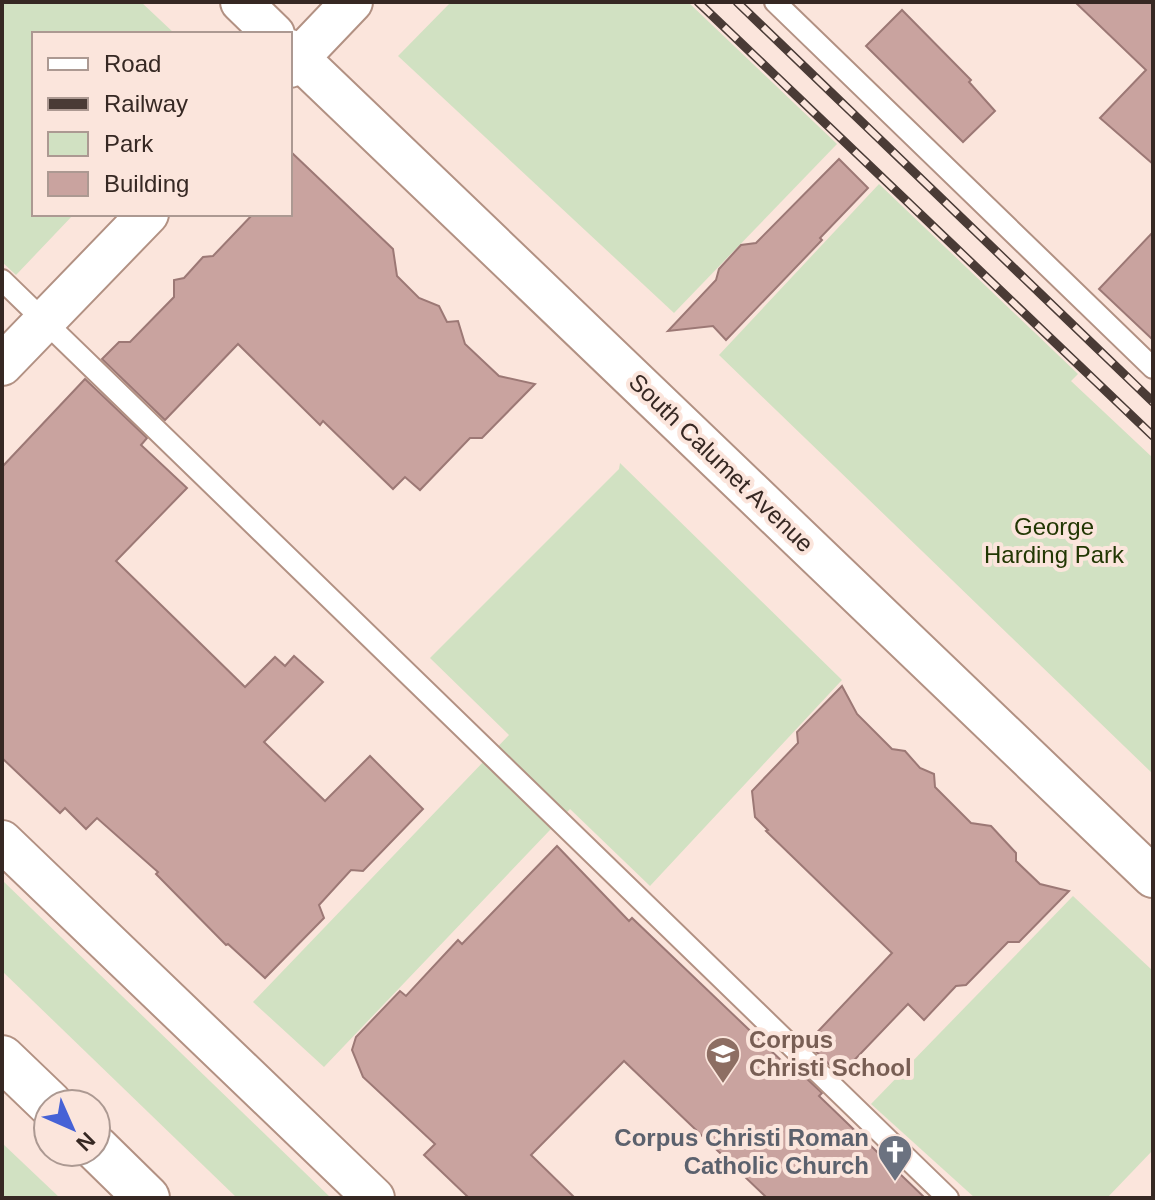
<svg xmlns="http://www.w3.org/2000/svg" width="1155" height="1200" font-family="Helvetica,sans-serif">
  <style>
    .green { fill: #d1e1c2 }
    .building { fill: #c9a39f; stroke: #9c7875; stroke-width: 2 }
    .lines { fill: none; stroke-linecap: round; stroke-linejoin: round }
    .lane-casing { stroke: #b29183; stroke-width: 24 }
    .street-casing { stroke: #b29183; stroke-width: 44 }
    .secondary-casing { stroke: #b29183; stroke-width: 48 }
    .lane { stroke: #fff; stroke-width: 20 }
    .street { stroke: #fff; stroke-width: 40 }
    .secondary { stroke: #fff; stroke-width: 44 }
    .rail-casing { stroke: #4a3b36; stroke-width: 9 }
    .rail { stroke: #fbe5dc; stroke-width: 6; stroke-dasharray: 18; stroke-linecap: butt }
    .labels { text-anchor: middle; stroke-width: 8; stroke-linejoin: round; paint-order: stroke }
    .street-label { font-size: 24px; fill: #362823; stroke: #fbe5dc }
    .park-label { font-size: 24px; fill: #223703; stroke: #fbe5dc }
    .education-label { font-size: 24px; font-weight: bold; fill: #785e54; stroke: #fbe5dc; text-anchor: start }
    .worship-label { font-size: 24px; font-weight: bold; fill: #5b616d; stroke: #fbe5dc; text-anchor: end }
  </style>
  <rect width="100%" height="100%" fill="#fbe5dc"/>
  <g class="green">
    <polygon points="2,2 141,2 175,34 34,34 34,214 74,214 16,275 2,262"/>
    <polygon points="451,2 688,2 837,144 674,313 398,56"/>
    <polygon points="879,184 1078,374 1071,381 1153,458 1153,774 719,355"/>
    <polygon points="620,463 842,680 650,886 570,809 324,1067 253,1002 509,735 430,658 619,469"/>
    <polygon points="2,880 331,1198 237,1198 2,971"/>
    <polygon points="1073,896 1153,971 1153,1150 1107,1198 975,1198 871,1104"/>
    <polygon points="2,1143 60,1198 2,1198"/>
  </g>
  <g class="building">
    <polygon points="1075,2 1153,2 1153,164 1100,118 1146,70"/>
    <polygon points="902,10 971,80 969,82 995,111 963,142 866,46"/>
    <polygon points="290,151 393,249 397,276 419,298 439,306 447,322 458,321 465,344 499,376 535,384 482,438 470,438 420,490 405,477 393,489 323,421 320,425 238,344 165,420 102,359 119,342 130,342 174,297 174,280 184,278 203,257 213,256 253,214 290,214"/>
    <polygon points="839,159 868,188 820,238 822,240 726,340 713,326 668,331 716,280 719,269 741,245 756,243"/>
    <polygon points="1153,232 1153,340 1099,289"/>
    <polygon points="85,379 147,438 141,445 187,488 116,561 245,687 275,657 285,666 294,656 323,682 264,742 325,801 370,756 423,809 363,871 351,870 319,905 324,918 265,978 228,944 226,945 156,874 158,872 97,818 86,829 65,808 60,813 2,758 2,467"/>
    <polygon points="842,686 857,714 892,749 905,751 920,768 934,774 935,787 971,823 991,826 1016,853 1016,861 1040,884 1069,891 1019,942 1008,942 966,985 956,986 924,1020 908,1004 840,1075 807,1043 892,953 766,831 768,830 755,817 752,791 798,743 797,732"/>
    <polygon points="557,846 629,921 632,918 786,1065 789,1062 822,1093 819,1096 925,1198 767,1198 624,1061 531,1155 575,1198 469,1198 424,1155 435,1144 363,1077 352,1050 356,1037 400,991 406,996 458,940 462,944"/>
  </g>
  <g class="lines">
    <defs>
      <g id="lane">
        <polyline points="775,2 1153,368"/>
        <polyline points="2,280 948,1198"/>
      </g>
      <g id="street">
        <polyline points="241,2 274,34"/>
        <polyline points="290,50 1153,877"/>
        <polyline points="290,67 352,2"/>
        <polyline points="2,365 148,214"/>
        <polyline points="2,841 374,1198"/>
      </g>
      <g id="secondary">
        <polyline points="2,1058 50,1104"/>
        <polyline points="96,1148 147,1198"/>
      </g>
    </defs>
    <use href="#lane" class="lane-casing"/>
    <use href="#street" class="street-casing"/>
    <use href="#secondary" class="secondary-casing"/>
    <use href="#lane" class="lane"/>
    <use href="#street" class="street"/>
    <use href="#secondary" class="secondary"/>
    <defs>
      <g id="rail">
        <polyline points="698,2 1153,436"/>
        <polyline points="737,2 1153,402"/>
      </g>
    </defs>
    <use href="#rail" class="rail-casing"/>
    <use href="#rail" class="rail"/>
  </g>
  <defs>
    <symbol id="school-pin" viewBox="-11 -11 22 30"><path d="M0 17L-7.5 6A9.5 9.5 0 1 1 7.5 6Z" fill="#8d6e63" stroke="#fbe5dc"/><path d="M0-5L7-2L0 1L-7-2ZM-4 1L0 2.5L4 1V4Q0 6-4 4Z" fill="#fff"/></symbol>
    <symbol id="church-pin" viewBox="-11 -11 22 30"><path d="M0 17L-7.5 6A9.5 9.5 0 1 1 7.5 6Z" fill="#6b7280" stroke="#fbe5dc"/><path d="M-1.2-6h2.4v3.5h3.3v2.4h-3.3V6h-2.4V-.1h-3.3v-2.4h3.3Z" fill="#fff"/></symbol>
  </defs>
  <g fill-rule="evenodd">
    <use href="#school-pin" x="703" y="1034" width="40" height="54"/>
    <use href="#church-pin" x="875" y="1132" width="40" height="54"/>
  </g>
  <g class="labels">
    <g class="street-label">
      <text transform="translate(721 463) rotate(44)" y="8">South Calumet Avenue</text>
    </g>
    <g class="park-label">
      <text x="1054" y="535">George<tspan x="1054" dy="28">Harding Park</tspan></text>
    </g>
    <g class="education-label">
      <text x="749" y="1048">Corpus<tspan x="749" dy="28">Christi School</tspan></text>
    </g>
    <g class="worship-label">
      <text x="869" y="1146">Corpus Christi Roman<tspan x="869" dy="28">Catholic Church</tspan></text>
    </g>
  </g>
  <rect width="1155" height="1200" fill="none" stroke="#362823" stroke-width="8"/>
  <rect x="32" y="32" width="260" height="184" fill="#fbe5dc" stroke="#ac9992" stroke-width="2"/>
  <rect x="48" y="58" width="40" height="12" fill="#ffffff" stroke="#ac9992" stroke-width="2"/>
  <text x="104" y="72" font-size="24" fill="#362823">Road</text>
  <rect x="48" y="98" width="40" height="12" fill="#4a3b36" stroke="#ac9992" stroke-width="2"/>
  <text x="104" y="112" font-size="24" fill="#362823">Railway</text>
  <rect x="48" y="132" width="40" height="24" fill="#d1e1c2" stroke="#ac9992" stroke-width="2"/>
  <text x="104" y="152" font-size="24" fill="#362823">Park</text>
  <rect x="48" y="172" width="40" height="24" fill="#c9a39f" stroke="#ac9992" stroke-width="2"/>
  <text x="104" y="192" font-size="24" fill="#362823">Building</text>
  <g transform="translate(72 1128) rotate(135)"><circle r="38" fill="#fbe5dc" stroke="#ac9992" stroke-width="2"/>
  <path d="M0-6L14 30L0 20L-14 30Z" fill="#4662d6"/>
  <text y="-12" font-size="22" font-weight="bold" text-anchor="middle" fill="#362823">N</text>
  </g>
</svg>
